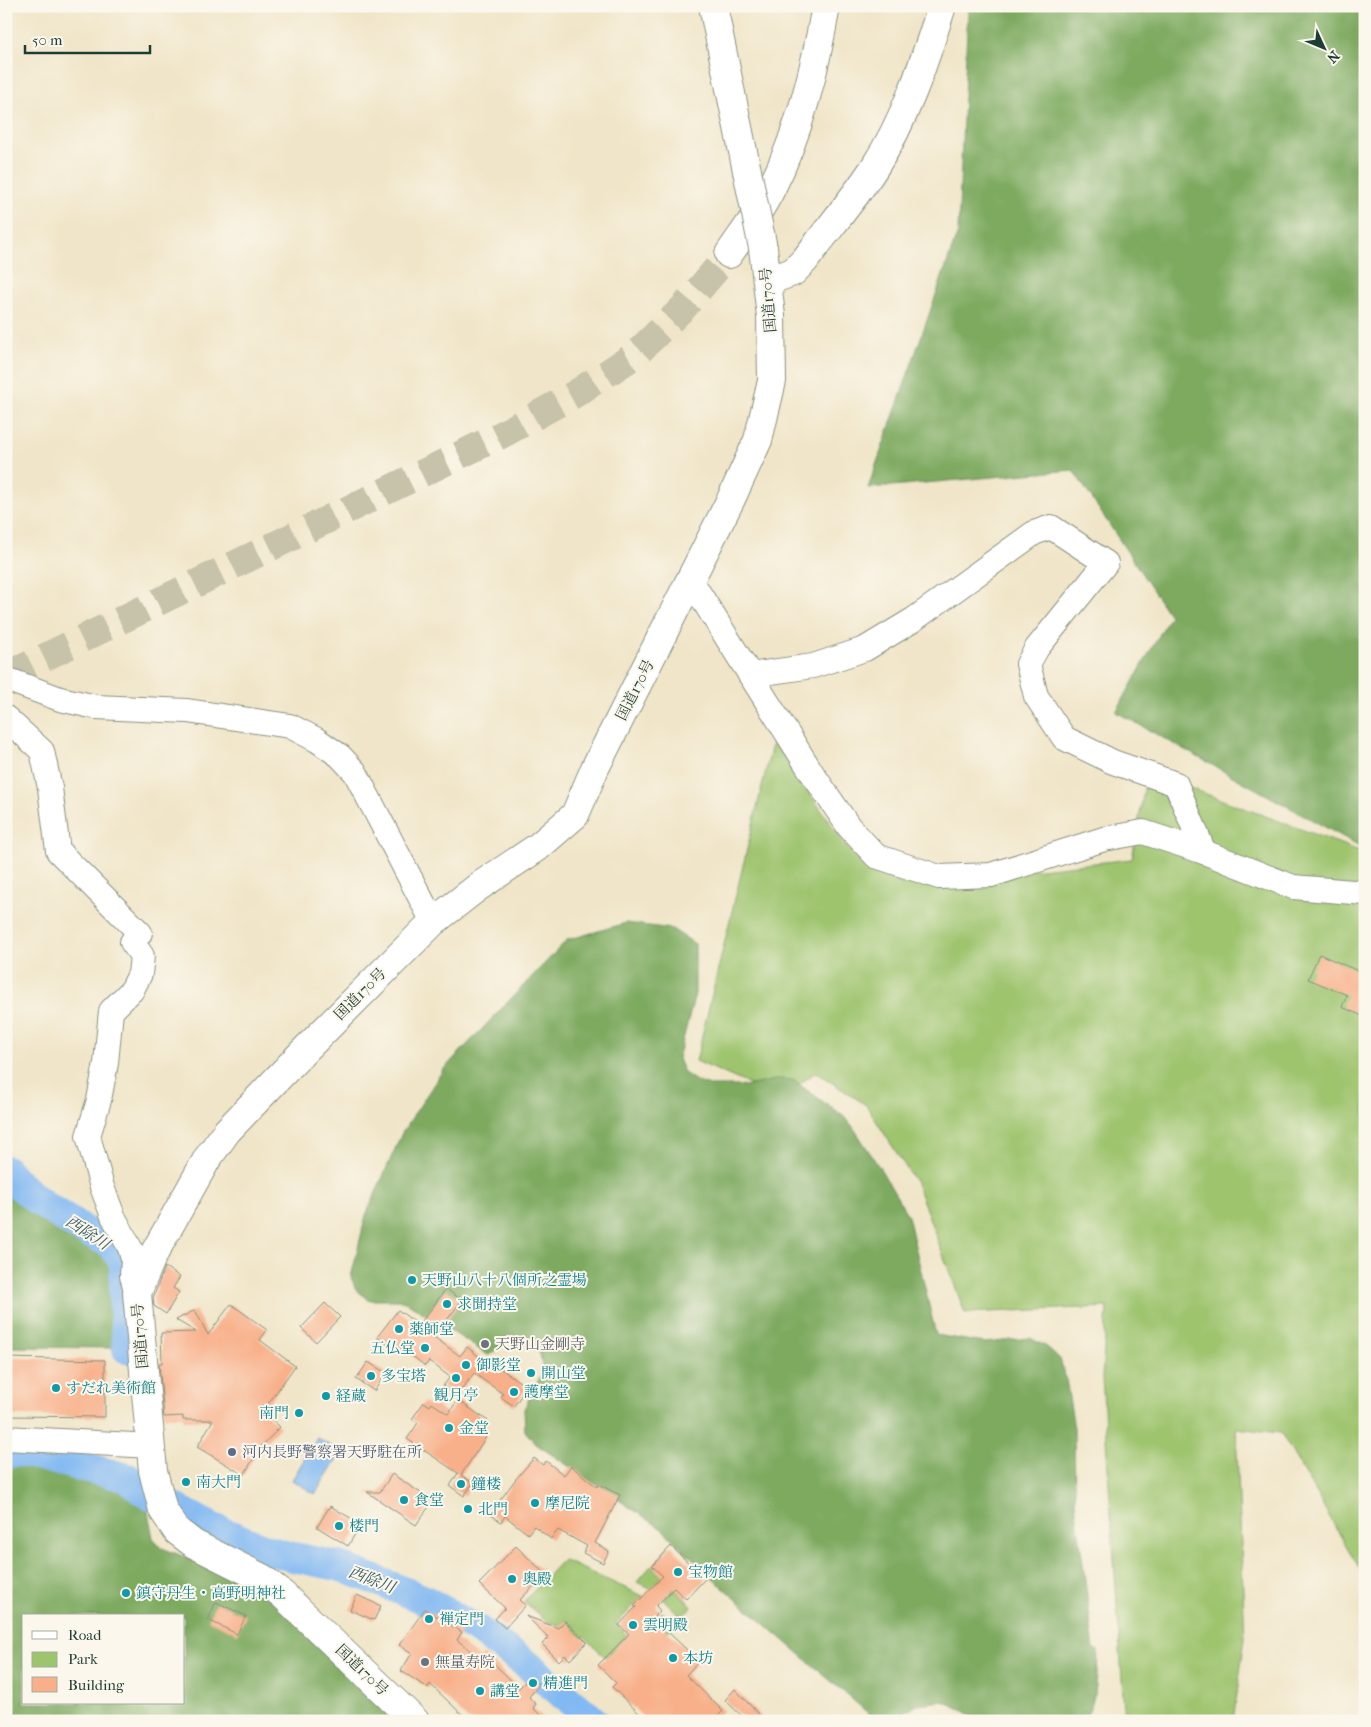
<svg xmlns="http://www.w3.org/2000/svg" width="1371" height="1727" font-family="'IM FELL French Canon','Noto Serif JP',serif">
  <style>
    .green { fill: #9ec46e; stroke: #5e8051 }
    .forest { fill: #7eaa61; stroke: #4e744a; fill-rule: evenodd }
    .water { fill: #83b9f2; stroke: #517b93 }
    .lines { fill: none; stroke-linecap: round; stroke-linejoin: round }
    .river { stroke: #83b9f2; stroke-width: 30 }
    .building { fill: #f8b08a }
    .highway-tunnel { stroke: #c6c3aa; stroke-width: 28; stroke-dasharray: 28 14; stroke-linecap: butt }
    .minor-casing { stroke: #88917e; stroke-width: 26 }
    .highway-casing { stroke: #88917e; stroke-width: 30 }
    .minor { stroke: #fff; stroke-width: 24 }
    .highway { stroke: #fff; stroke-width: 28 }
    .highway-bridge-casing { stroke: #88917e; stroke-width: 30; stroke-linecap: butt }
    .highway-bridge { stroke: #fff; stroke-width: 28 }
    .culture-dot { fill: #0f9aa8; stroke: #fbf7ec; stroke-width: 2 }
    .worship-dot { fill: #6b7280; stroke: #fbf7ec; stroke-width: 2 }
    .service-dot { fill: #5c6f8a; stroke: #fbf7ec; stroke-width: 2 }
    .labels { text-anchor: middle; stroke-width: 4; stroke-linejoin: round; paint-order: stroke }
    .street-label { font-size: 15px; fill: #1f3d34; stroke: #fbf7ec }
    .culture-label { font-size: 15px; fill: #0d838f; stroke: #fbf7ec; text-anchor: start }
    .worship-label { font-size: 15px; fill: #5b616d; stroke: #fbf7ec; text-anchor: start }
    .service-label { font-size: 15px; fill: #4e5e75; stroke: #fbf7ec; text-anchor: start }
    .water-label { font-size: 16px; font-style: italic; fill: #385c64; stroke: #fbf7ec }
  </style>
  <rect width="100%" height="100%" fill="#fbf7ec"/>
  <filter id="ink" filterUnits="userSpaceOnUse"><feTurbulence type="fractalNoise" baseFrequency=".02" numOctaves="2"/><feDisplacementMap in="SourceGraphic" scale="10" xChannelSelector="R" yChannelSelector="G"/><feConvolveMatrix kernelMatrix="1 2 1 2 8 2 1 2 1" color-interpolation-filters="sRGB"/></filter>
  <filter id="wash" filterUnits="userSpaceOnUse"><feTurbulence type="fractalNoise" baseFrequency=".0096" numOctaves="4" result="noise"/><feDisplacementMap in="SourceGraphic" scale="20" xChannelSelector="R" yChannelSelector="G"/><feGaussianBlur stdDeviation="1.12" result="paint"/><feColorMatrix in="noise" values="0 0 0 0 0 0 0 0 0 0 0 0 0 0 0 0 0 1.4 0 .05"/><feComposite in="paint" operator="in"/></filter>
  <g filter="url(#wash)">
    <rect width="100%" height="100%" fill="#f0e5c8"/>
    <g class="green">
      <polygon points="773,741 849,850 902,884 1132,859 1147,772 1365,853 1365,1578 1281,1433 1236,1428 1245,1638 1233,1721 1145,1721 1124,1710 1102,1378 1107,1307 965,1313 916,1183 866,1105 816,1072 780,1098 696,1061"/>
      <polygon points="563,1560 643,1596 616,1624 627,1635 605,1657 584,1636 582,1637 566,1620 561,1626 544,1620 524,1601"/>
      <polygon points="651,1566 662,1577 651,1589 637,1582"/>
      <polygon points="674,1589 692,1606 682,1617 664,1600"/>
      <polygon points="662,1612 675,1624 649,1651 636,1639"/>
    </g>
    <g class="forest">
      <polygon points="968,6 1365,6 1365,849 1116,712 1170,616 1073,470 868,488 958,232"/>
      <path d="M626 923 672 929 695 944V994L678 1059 684 1073 698 1082 710 1086H747L780 1079 793 1080 846 1118 853 1127 881 1170 908 1216 936 1335 984 1343 1030 1338 1047 1347 1060 1359 1066 1379 1074 1428 1075 1502 1094 1650 1098 1651C1097 1675 1098 1700 1083 1721H982L955 1706 942 1701 919 1704 903 1713 893 1721 876 1720 721 1586 662 1529 536 1444 525 1431 524 1409 544 1369 539 1352 514 1335H508L495 1352 488 1355 408 1303 398 1300H370L356 1290 351 1277 366 1215 402 1133 443 1070 567 940Z"/>
      <polygon points="6,1177 123,1245 129,1333 118,1348 6,1347"/>
      <path d="M6 1448H20L133 1474 142 1481 153 1538 162 1548 214 1568 262 1591 282 1608 325 1654 395 1721H6ZM24 1616H184V1703H24Z"/>
    </g>
    <polygon class="water" points="317,1438 341,1452 315,1494 292,1480"/>
    <g class="lines">
      <g class="river">
        <polyline points="6,1170 19,1185 44,1205 86,1232 111,1243 124,1262 124,1306 127,1349"/>
        <polyline points="6,1454 19,1451 128,1478 140,1489 213,1528 265,1549 288,1556 338,1566 373,1579 425,1600 478,1630 528,1665 594,1721"/>
      </g>
    </g>
    <g id="blocks">
      <g class="building">
        <polygon points="1319,954 1365,974 1365,1017 1342,1007 1347,995 1308,979"/>
        <polygon points="165,1267 180,1277 173,1288 179,1292 166,1314 154,1306 153,1298"/>
        <polygon points="446,1289 462,1300 434,1337 460,1356 467,1347 488,1364 490,1361 527,1387 514,1406 501,1397 503,1394 474,1373 457,1396 443,1386 450,1377 429,1361 425,1366 402,1348 399,1347 396,1351 377,1337 398,1310 419,1325"/>
        <polygon points="325,1303 340,1317 316,1342 301,1328"/>
        <polygon points="231,1304 267,1330 260,1340 295,1366 263,1411 280,1427 259,1449 244,1475 197,1447 213,1420 183,1420 183,1416 164,1417 159,1363 162,1363 161,1333 196,1332 176,1320 195,1310 208,1335"/>
        <polygon points="6,1358 105,1360 105,1417 6,1416"/>
        <polygon points="368,1362 386,1373 374,1391 356,1379"/>
        <polygon points="458,1400 488,1421 480,1433 486,1437 461,1475 473,1483 464,1496 450,1486 458,1473 407,1439 418,1423 412,1419 424,1402 430,1406 432,1403 448,1414"/>
        <polygon points="534,1458 543,1465 546,1461 564,1475 571,1466 597,1487 598,1484 620,1495 595,1543 609,1551 603,1563 583,1553 587,1546 558,1530 551,1539 534,1526 528,1534 505,1516 501,1522 490,1514 515,1480"/>
        <polygon points="392,1474 433,1501 416,1525 367,1492 380,1492"/>
        <polygon points="330,1506 361,1524 348,1546 317,1527"/>
        <polygon points="516,1546 545,1574 520,1600 526,1605 505,1628 495,1619 505,1608 479,1584"/>
        <polygon points="671,1546 705,1579 686,1599 674,1588 656,1606 660,1611 653,1618 699,1661 686,1675 723,1711 713,1721 647,1721 612,1687 616,1683 598,1665 629,1634 619,1625 636,1607 634,1606 663,1576 652,1566"/>
        <polygon points="357,1595 381,1606 374,1620 350,1610"/>
        <polygon points="216,1602 246,1616 237,1634 208,1620"/>
        <polygon points="425,1609 462,1632 457,1640 480,1658 484,1654 519,1688 530,1677 539,1685 529,1697 536,1704 533,1708 547,1721 469,1721 430,1684 428,1688 401,1671 412,1653 399,1645"/>
        <polygon points="526,1616 558,1628 565,1621 587,1642 570,1660 565,1655 559,1661 542,1644 549,1638"/>
        <polygon points="735,1689 765,1721 747,1721 725,1700"/>
      </g>
    </g>
  </g>
  <g filter="url(#ink)">
    <use href="#blocks" fill-opacity="0" stroke="#88917e" stroke-width="1"/>
    <g class="lines">
      <polyline class="highway-tunnel" points="6,676 501,435 575,394 635,355 684,307 729,254"/>
      <defs>
        <g id="minor">
          <polyline points="690,579 812,773 849,827 876,856 939,877 991,875 1104,839 1143,832 1204,852 1293,887 1365,893"/>
          <polyline points="750,675 813,666 865,649 913,620 1034,533 1051,527 1106,563 1037,648 1028,664 1036,696 1064,738 1113,762 1176,784 1204,852"/>
          <polyline points="6,679 60,699 96,707 187,711 290,726 317,740 340,756 355,772 433,922"/>
          <polyline points="6,718 42,751 50,788 58,851 140,933 132,942 142,956 140,974 132,990 111,1011 106,1063 99,1100 88,1136 102,1187 113,1216 130,1248 133,1259 132,1276 137,1293"/>
          <polyline points="6,1438 151,1446"/>
        </g>
        <g id="highway">
          <polyline points="713,6 747,171"/>
          <path d="M729 254C743 233 760 212 771 189 800 132 815 69 826 6"/>
          <path d="M768 281 793 272 805 260C827 230 854 199 874 168 906 119 924 62 942 6"/>
          <polyline points="415,1721 283,1595 262,1578 194,1544 177,1531 163,1510 153,1471 137,1293 152,1257 207,1159 227,1131 303,1052 433,922 478,887 538,847 575,815 595,768 731,499 758,440 772,381 771,316 763,248"/>
        </g>
      </defs>
      <use href="#minor" class="minor-casing"/>
      <use href="#highway" class="highway-casing"/>
      <use href="#minor" class="minor"/>
      <use href="#highway" class="highway"/>
      <defs>
        <polyline id="highway-bridge" points="747,171 763,248"/>
      </defs>
      <use href="#highway-bridge" class="highway-bridge-casing"/>
      <use href="#highway-bridge" class="highway-bridge"/>
    </g>
  </g>
  <g class="culture-dot">
    <circle cx="412" cy="1280" r="5"/>
    <circle cx="447" cy="1304" r="5"/>
    <circle cx="399" cy="1329" r="5"/>
    <circle cx="425" cy="1348" r="5"/>
    <circle cx="466" cy="1365" r="5"/>
    <circle cx="531" cy="1373" r="5"/>
    <circle cx="371" cy="1376" r="5"/>
    <circle cx="456" cy="1378" r="5"/>
    <circle cx="56" cy="1388" r="5"/>
    <circle cx="514" cy="1392" r="5"/>
    <circle cx="326" cy="1396" r="5"/>
    <circle cx="299" cy="1413" r="5"/>
    <circle cx="449" cy="1428" r="5"/>
    <circle cx="186" cy="1482" r="5"/>
    <circle cx="461" cy="1484" r="5"/>
    <circle cx="404" cy="1500" r="5"/>
    <circle cx="535" cy="1503" r="5"/>
    <circle cx="468" cy="1509" r="5"/>
    <circle cx="339" cy="1526" r="5"/>
    <circle cx="678" cy="1572" r="5"/>
    <circle cx="512" cy="1579" r="5"/>
    <circle cx="126" cy="1593" r="5"/>
    <circle cx="429" cy="1619" r="5"/>
    <circle cx="633" cy="1625" r="5"/>
    <circle cx="673" cy="1658" r="5"/>
    <circle cx="533" cy="1683" r="5"/>
    <circle cx="480" cy="1691" r="5"/>
  </g>
  <g class="worship-dot">
    <circle cx="485" cy="1344" r="5"/>
    <circle cx="425" cy="1662" r="5"/>
  </g>
  <circle class="service-dot" cx="232" cy="1452" r="5"/>
  <g class="labels">
    <g class="street-label">
      <text transform="translate(768 300) rotate(-95)" y="5">国道170号</text>
      <text transform="translate(635 690) rotate(-63)" y="5">国道170号</text>
      <text transform="translate(360 994) rotate(-45)" y="5">国道170号</text>
      <text transform="translate(140 1336) rotate(-95)" y="5">国道170号</text>
      <text transform="translate(362 1670) rotate(44)" y="5">国道170号</text>
    </g>
    <g class="culture-label">
      <text x="422" y="1285">天野山八十八個所之霊場</text>
      <text x="457" y="1309">求聞持堂</text>
      <text x="409" y="1334">薬師堂</text>
      <text x="415" y="1353" text-anchor="end">五仏堂</text>
      <text x="476" y="1370">御影堂</text>
      <text x="541" y="1378">開山堂</text>
      <text x="381" y="1381">多宝塔</text>
      <text x="66" y="1393">すだれ美術館</text>
      <text x="524" y="1397">護摩堂</text>
      <text x="456" y="1400" text-anchor="middle">観月亭</text>
      <text x="336" y="1401">経蔵</text>
      <text x="289" y="1418" text-anchor="end">南門</text>
      <text x="459" y="1433">金堂</text>
      <text x="196" y="1487">南大門</text>
      <text x="471" y="1489">鐘楼</text>
      <text x="414" y="1505">食堂</text>
      <text x="545" y="1508">摩尼院</text>
      <text x="478" y="1514">北門</text>
      <text x="349" y="1531">楼門</text>
      <text x="688" y="1577">宝物館</text>
      <text x="522" y="1584">奥殿</text>
      <text x="136" y="1598">鎮守丹生・高野明神社</text>
      <text x="439" y="1624">禅定門</text>
      <text x="643" y="1630">雲明殿</text>
      <text x="683" y="1663">本坊</text>
      <text x="543" y="1688">精進門</text>
      <text x="490" y="1696">講堂</text>
    </g>
    <g class="worship-label">
      <text x="495" y="1349">天野山金剛寺</text>
      <text x="435" y="1667">無量寿院</text>
    </g>
    <g class="service-label">
      <text x="242" y="1457">河内長野警察署天野駐在所</text>
    </g>
    <g class="water-label">
      <text transform="translate(88 1232) rotate(33)" y="6">西除川</text>
      <text transform="translate(372 1579) rotate(21)" y="6">西除川</text>
    </g>
  </g>
  <rect width="1371" height="1727" fill="none" stroke="#fbf7ec" stroke-width="25"/>
  <rect x="22" y="1614" width="162" height="90" fill="#fbf7ec" stroke="#a3ada2"/>
  <rect x="32" y="1631" width="25" height="8" fill="#ffffff" stroke="#a3ada2"/>
  <text x="68" y="1640" font-size="15" fill="#1f3d34">Road</text>
  <rect x="32" y="1652" width="25" height="15" fill="#9ec46e" stroke="#a3ada2"/>
  <text x="68" y="1664" font-size="15" fill="#1f3d34">Park</text>
  <rect x="32" y="1677" width="25" height="15" fill="#f8b08a" stroke="#a3ada2"/>
  <text x="68" y="1690" font-size="15" fill="#1f3d34">Building</text>
  <g transform="translate(1324 48) rotate(134)" stroke="#fbf7ec" stroke-width="4" paint-order="stroke">
  <path d="M0-4L9 19L0 12L-9 19Z" fill="#1f3d34"/>
  <text y="-8" font-size="14" font-weight="bold" text-anchor="middle" fill="#1f3d34">N</text>
  </g>
  <path d="M25 45v8h125v-8" fill="none" stroke="#1f3d34" stroke-width="2.5"/>
  <text x="32" y="45" font-size="15" fill="#1f3d34" stroke="#fbf7ec" stroke-width="4" paint-order="stroke">50 m</text>
</svg>
